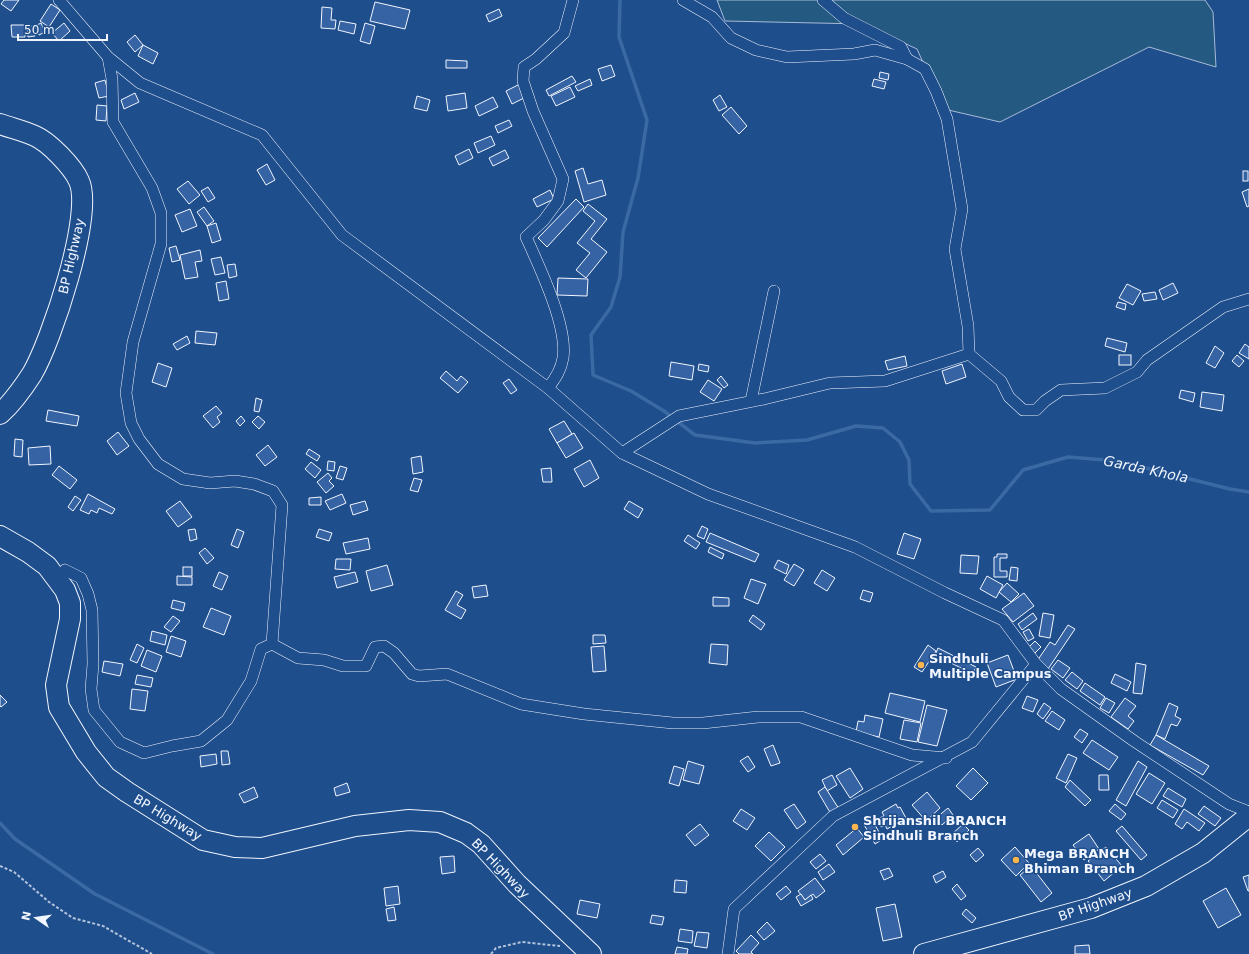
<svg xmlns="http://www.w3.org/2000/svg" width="1249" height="954" font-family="'DejaVu Sans',sans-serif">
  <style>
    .green { fill: #245a82; stroke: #a8bbd7 }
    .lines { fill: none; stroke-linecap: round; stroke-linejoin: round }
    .stream { stroke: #3b69a3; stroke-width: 3.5 }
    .building { fill: #3563a3; stroke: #f2f6ff }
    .street-casing { stroke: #f2f6ff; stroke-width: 12 }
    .highway-casing { stroke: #f2f6ff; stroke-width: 22 }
    .path { stroke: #b3c4dc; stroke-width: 2; stroke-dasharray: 3 2; stroke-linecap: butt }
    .street { stroke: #1f4e8c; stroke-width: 11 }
    .highway { stroke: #1f4e8c; stroke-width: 20 }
    .poi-dot { fill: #ffb74d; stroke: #1f4e8c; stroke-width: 1.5 }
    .labels { text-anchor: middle; stroke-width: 3; stroke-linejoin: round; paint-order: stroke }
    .street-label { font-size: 13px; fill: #f2f6ff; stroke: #1f4e8c }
    .poi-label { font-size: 13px; font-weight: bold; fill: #f2f6ff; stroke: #1f4e8c; text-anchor: start }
    .water-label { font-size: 14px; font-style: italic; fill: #f2f6ff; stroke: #1f4e8c }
  </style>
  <rect width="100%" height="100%" fill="#1f4e8c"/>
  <polygon class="green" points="717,0 1205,0 1213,12 1216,67 1149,47 1000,122 944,109 917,49 863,24 725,21"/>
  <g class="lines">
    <g class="stream">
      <polyline points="620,0 619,37 647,120 638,178 623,232 620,277 611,307 591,335 593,375 631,391 664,411 695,435 755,443 807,440 856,426 883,428 900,442 909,460 910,484 931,511 990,510 1023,470 1068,457 1118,461 1230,489 1249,492"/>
      <polyline points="0,823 15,839 95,894 213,954"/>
    </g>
  </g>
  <g class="building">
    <polygon points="4,0 19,0 11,11 1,4"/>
    <polygon points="375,2 410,10 405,29 370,21"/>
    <polygon points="51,4 60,10 49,27 40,21"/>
    <polygon points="322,7 332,8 331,20 336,20 335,29 321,28"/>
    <polygon points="499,9 502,16 489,22 486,15"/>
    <polygon points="340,21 356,24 354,34 338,30"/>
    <polygon points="41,23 45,32 39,35 35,26"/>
    <polygon points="64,23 70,31 59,41 52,33"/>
    <polygon points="365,23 375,26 370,44 360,41"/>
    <polygon points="11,25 25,25 25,37 12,37"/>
    <polygon points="33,26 35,36 28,37 27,27"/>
    <polygon points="135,35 143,45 135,52 127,42"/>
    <polygon points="143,45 158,53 153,64 138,56"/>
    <polygon points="446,60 467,61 467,68 446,68"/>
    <polygon points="611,65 615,76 602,81 598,69"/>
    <polygon points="880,72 889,74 888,80 879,78"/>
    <polygon points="572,76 576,82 549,96 546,90"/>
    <polygon points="590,79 592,85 578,91 575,86"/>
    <polygon points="874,79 886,82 884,89 872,86"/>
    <polygon points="105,80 109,96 99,98 95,83"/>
    <polygon points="520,84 526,97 512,104 506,91"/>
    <polygon points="570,87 575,97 556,106 551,96"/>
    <polygon points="135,93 139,102 124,109 121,100"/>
    <polygon points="465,93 467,108 448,111 446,96"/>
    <polygon points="720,95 727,107 719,111 713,100"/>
    <polygon points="417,96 430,100 427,111 414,108"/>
    <polygon points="493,97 498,107 479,116 475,106"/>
    <polygon points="97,105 107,106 106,121 96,120"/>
    <polygon points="731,107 747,126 739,134 722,115"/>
    <polygon points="509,120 512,126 498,133 495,126"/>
    <polygon points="491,136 495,145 478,153 474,143"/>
    <polygon points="469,149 473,158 459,165 455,156"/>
    <polygon points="505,150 509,158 493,166 489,158"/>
    <polygon points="267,164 275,180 266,185 257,170"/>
    <polygon points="583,168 588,184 602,180 606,195 584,202 575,171"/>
    <rect x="1243" y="171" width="5" height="10"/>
    <polygon points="188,181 200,195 189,204 177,189"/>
    <polygon points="208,187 215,198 208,202 201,191"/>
    <polygon points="1249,189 1249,206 1247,207 1242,192"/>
    <polygon points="550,190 554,199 537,207 533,199"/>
    <polygon points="576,199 584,207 547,247 538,238"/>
    <polygon points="588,204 607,219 591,239 607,252 586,278 576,270 590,253 577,243 595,221 583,211"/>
    <polygon points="204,207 214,221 207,226 197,212"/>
    <polygon points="190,209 197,226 182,232 175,215"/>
    <polygon points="216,223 221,240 212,243 207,226"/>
    <polygon points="176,246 180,260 172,262 169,248"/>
    <polygon points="200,250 202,261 195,262 198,277 185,279 180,255"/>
    <polygon points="221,257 225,273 215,275 211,259"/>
    <polygon points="235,264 237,276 229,278 227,265"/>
    <polygon points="558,278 588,279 587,296 557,295"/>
    <polygon points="226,281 229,299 219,301 216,283"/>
    <polygon points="1173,283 1178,293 1163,300 1159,290"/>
    <polygon points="1127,284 1141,291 1133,305 1119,298"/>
    <polygon points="1155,292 1157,299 1144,301 1142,294"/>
    <polygon points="1118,302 1126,304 1125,310 1116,307"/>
    <polygon points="196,331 217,333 215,345 195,343"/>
    <polygon points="187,336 190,343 177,350 173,344"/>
    <polygon points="1107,338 1127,343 1125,352 1105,346"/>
    <polygon points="1245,344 1249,347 1249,359 1239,353"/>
    <polygon points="1215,346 1224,353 1215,368 1206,363"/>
    <rect x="1119" y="355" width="12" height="10"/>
    <polygon points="1237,355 1244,361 1239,367 1232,361"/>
    <polygon points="905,356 907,366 888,370 885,361"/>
    <polygon points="671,362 694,366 692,380 669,376"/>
    <polygon points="158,363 172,368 166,387 152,382"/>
    <polygon points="699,364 709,366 708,372 698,370"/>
    <polygon points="962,364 966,377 946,384 942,371"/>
    <polygon points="446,371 457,381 461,376 468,382 458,393 440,378"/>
    <polygon points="721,376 728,385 724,388 717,380"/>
    <polygon points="509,379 517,390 511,394 503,383"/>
    <polygon points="708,380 722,389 714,401 700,392"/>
    <polygon points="1181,390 1195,393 1193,402 1179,398"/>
    <polygon points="1202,392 1224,395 1222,411 1200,407"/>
    <polygon points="256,398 262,400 259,412 254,411"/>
    <polygon points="216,406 222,413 217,417 220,422 213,428 203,416"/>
    <polygon points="48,410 79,416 77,426 46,421"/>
    <polygon points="241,416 245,421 240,426 236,421"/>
    <polygon points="258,416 265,422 259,429 252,422"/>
    <polygon points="564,421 572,434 557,443 549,429"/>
    <polygon points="118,432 129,446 117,455 107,441"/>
    <polygon points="574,433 583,448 566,458 557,443"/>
    <polygon points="15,439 23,440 22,457 14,456"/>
    <polygon points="268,445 277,457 265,466 256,455"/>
    <polygon points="50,446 51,464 29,465 28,448"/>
    <polygon points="309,449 320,456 317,461 306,454"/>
    <polygon points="421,456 423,472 413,474 411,458"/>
    <polygon points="590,460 599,478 584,487 574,469"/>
    <polygon points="328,461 335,462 334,471 327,470"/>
    <polygon points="311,462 321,470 315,478 305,469"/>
    <polygon points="59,466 77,480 70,489 52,475"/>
    <polygon points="340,466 347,468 343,480 336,478"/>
    <polygon points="551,468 552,482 543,482 541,469"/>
    <polygon points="328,473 332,478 329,481 334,486 326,493 317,482"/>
    <polygon points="414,478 422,480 418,492 410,490"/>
    <polygon points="88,494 115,509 112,514 99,508 97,513 91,510 89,514 80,510"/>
    <polygon points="342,494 346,503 330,510 325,501"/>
    <polygon points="75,496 81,500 73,511 68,507"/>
    <polygon points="321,497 321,505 309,505 309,498"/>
    <polygon points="180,501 192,517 178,527 166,511"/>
    <polygon points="365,501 368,510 353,515 350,505"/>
    <polygon points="629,501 643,509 638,518 624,509"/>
    <polygon points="702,526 708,529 704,539 697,536"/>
    <polygon points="195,529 197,539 190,541 188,530"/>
    <polygon points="237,529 244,532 238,548 231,545"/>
    <polygon points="319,529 332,533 329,541 316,537"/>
    <polygon points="710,533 759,554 755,562 706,542"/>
    <polygon points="904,533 921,539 914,559 897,554"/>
    <polygon points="688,535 700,543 696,549 684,541"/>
    <polygon points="368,538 370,549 346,554 343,543"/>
    <polygon points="710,547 724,554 722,559 708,552"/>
    <polygon points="205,548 214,558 207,564 199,553"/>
    <polygon points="997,554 1007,554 1007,558 1000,558 1000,571 1007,571 1007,577 994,577 994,557 997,557"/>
    <polygon points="961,555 979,556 977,574 960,573"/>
    <polygon points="336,559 351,559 350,570 335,569"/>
    <polygon points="778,560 789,565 786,574 774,568"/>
    <polygon points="794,564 804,570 794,586 784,580"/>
    <polygon points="387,565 393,585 371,591 366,571"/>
    <rect x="183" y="567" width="9" height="9"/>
    <polygon points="1011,567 1018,568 1017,581 1009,580"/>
    <polygon points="822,570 835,578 827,591 814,583"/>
    <polygon points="219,572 228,576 222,590 213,586"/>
    <polygon points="355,572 358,582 337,588 334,577"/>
    <polygon points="177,576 192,577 192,585 177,585"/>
    <polygon points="987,576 1003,585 996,598 980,589"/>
    <polygon points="751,579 766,584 758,604 744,598"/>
    <polygon points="1007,583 1019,594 1011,602 999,592"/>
    <polygon points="486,585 488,596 474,598 472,587"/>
    <polygon points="863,590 873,593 870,602 860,599"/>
    <polygon points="456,591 463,595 457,605 466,610 461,619 445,610"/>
    <polygon points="1024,593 1034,606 1013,622 1002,609"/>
    <polygon points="713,597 729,598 729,606 713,606"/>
    <polygon points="173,600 185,603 183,611 171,608"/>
    <polygon points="211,608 231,616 224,635 203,627"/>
    <polygon points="1033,613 1037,619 1022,630 1018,624"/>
    <polygon points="1043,613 1054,615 1050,638 1039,636"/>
    <polygon points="753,615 765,624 761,630 749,621"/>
    <polygon points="173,616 180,621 171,632 164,627"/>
    <polygon points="1068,625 1075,629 1048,669 1037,661 1050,642 1055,645"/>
    <polygon points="1029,629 1034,638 1028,641 1023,632"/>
    <polygon points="152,631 167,635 165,645 150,641"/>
    <polygon points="593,635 605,635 606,643 593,644"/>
    <polygon points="171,636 186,641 181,657 166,652"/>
    <polygon points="1035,641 1041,647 1034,654 1028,648"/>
    <polygon points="137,644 144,648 137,663 130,660"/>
    <polygon points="711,644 728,645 727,665 709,663"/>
    <polygon points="928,645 936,651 922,672 914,667"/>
    <polygon points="604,646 606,671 593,672 591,647"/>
    <polygon points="938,648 976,667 973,674 935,655"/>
    <polygon points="147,650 162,656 156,672 141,666"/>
    <polygon points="1008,655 1017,679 996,687 987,663"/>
    <polygon points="1058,660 1070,668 1063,678 1051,669"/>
    <polygon points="104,661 123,664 120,676 102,672"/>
    <polygon points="1136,663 1146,665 1142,694 1133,693"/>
    <polygon points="1072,672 1083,681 1077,689 1065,680"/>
    <polygon points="1115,674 1131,682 1127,691 1111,683"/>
    <polygon points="137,675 153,678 151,687 135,684"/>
    <polygon points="1085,683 1105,697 1100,705 1080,691"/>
    <polygon points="132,689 148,691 145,711 130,709"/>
    <polygon points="890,693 925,701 920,722 885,713"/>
    <polygon points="0,695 7,702 1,707 0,706"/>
    <polygon points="1027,696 1038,700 1033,712 1022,708"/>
    <polygon points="1106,698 1115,703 1109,713 1100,708"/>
    <polygon points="1125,698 1136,706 1128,716 1134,721 1128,729 1111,717"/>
    <polygon points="1044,703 1051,708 1043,719 1037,714"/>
    <polygon points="1169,703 1178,707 1175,716 1181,719 1177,726 1171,724 1165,739 1156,735"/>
    <polygon points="927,705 947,710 937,746 918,742"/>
    <polygon points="1052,711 1065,720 1059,730 1045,721"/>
    <polygon points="865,715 883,719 879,737 856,732 858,721 864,722"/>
    <polygon points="904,720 921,723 917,742 900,739"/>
    <polygon points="1080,729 1088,734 1082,743 1074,737"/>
    <polygon points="1156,735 1209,766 1203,775 1150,745"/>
    <polygon points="1092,740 1118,757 1109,770 1083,753"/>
    <polygon points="773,745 780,763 771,766 764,749"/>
    <polygon points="221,751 228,751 230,764 222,765"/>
    <polygon points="216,754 217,764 201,767 200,756"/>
    <polygon points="1068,754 1077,758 1066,783 1056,778"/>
    <polygon points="748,756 755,767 748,772 740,761"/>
    <polygon points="688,761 704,766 699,784 683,780"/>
    <polygon points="1138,761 1147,767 1126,806 1116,800"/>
    <polygon points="674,766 684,769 679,786 669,783"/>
    <polygon points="850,768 863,789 850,798 836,776"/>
    <polygon points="973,768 988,783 971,800 956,786"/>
    <polygon points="1149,773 1165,783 1152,804 1136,794"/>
    <polygon points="832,775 837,785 827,791 822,780"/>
    <polygon points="1099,775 1108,775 1109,790 1099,790"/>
    <polygon points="1070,780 1091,800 1085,806 1065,787"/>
    <polygon points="347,783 350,792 336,796 334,788"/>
    <polygon points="254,787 258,797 244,803 239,794"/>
    <polygon points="825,787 839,809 831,814 818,792"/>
    <polygon points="1168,788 1186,799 1182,807 1163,796"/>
    <polygon points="927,792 940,808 926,821 912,805"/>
    <polygon points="1162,800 1178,810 1173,818 1157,808"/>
    <polygon points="794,804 806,822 797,829 784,810"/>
    <polygon points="896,804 898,808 900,807 906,818 887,829 885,825 881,827 877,819 884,816 882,812"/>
    <polygon points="1115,804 1126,814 1121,820 1109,811"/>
    <polygon points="1204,806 1221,818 1215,826 1198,814"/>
    <polygon points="948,808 953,815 942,825 936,818"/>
    <polygon points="741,809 755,818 747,830 733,821"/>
    <polygon points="1184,809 1205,823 1199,831 1187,822 1182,829 1175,824"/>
    <polygon points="871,818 883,839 875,844 863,823"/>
    <polygon points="700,824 709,835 695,846 686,835"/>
    <polygon points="963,824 969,830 957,842 951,835"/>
    <polygon points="1122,826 1147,855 1141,860 1116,831"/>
    <polygon points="857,828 864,837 843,855 836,845"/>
    <polygon points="769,832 785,847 771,861 755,846"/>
    <polygon points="1089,834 1099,849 1084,860 1073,845"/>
    <polygon points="1015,847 1029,863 1016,876 1001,860"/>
    <polygon points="1106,847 1122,866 1104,881 1088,861"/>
    <polygon points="978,848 984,855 976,862 970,855"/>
    <polygon points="820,854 826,861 816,869 810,862"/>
    <polygon points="454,856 455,872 442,874 440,857"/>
    <polygon points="829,864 835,872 823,880 818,872"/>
    <polygon points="1031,866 1052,893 1041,902 1020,875"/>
    <polygon points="889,868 893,876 884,880 880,871"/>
    <polygon points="943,871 946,877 936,883 933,876"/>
    <polygon points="1249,875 1249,891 1248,891 1243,877"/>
    <polygon points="815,878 825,891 816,898 813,894 805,900 798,891"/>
    <polygon points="675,880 687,881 686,893 674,892"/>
    <polygon points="957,884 966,896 961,900 952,889"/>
    <polygon points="398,886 400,904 386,906 384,888"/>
    <polygon points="786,886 791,892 781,900 776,894"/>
    <polygon points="1226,888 1241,915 1218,928 1203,901"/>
    <polygon points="801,894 805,900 811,895 813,899 801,906 796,897"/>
    <polygon points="580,900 600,904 597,918 577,914"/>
    <polygon points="895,904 902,937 883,941 876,908"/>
    <polygon points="394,907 396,920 388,921 386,909"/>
    <polygon points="966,909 976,918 972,923 962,914"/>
    <polygon points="652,915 664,917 662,925 650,923"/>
    <polygon points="767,922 775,931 764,940 757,932"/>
    <polygon points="680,929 693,931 692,943 678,941"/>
    <polygon points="697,932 709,933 707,948 694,946"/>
    <polygon points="751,935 759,943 751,952 753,954 739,954 736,951"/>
    <polygon points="1089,945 1090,954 1075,954 1075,946"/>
    <polygon points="677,947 688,949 687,954 675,954"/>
  </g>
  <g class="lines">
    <defs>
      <g id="street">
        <polyline points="59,0 108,57 140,83 262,135 342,235 548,388 622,453"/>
        <polyline points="683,0 712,17 731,38 756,50 787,57 854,54 875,50 907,59 925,69 936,91 947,119 962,209 955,249 968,326 969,354"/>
        <polyline points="823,0 844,18 901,47 907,59"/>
        <path d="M548 388C556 378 561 370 563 358 568 326 539 266 526 237L544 220 558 201 563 179 533 111 523 81 524 67 536 59 564 33 573 0"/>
        <polyline points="751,401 774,291"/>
        <polyline points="58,579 65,570 81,578 88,594 92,610 93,664 91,689 94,710 120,742 144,753 172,746 201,741 227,720 251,681 261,649 272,644 282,505 273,491 254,484 235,481 210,483 183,479 158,464 139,439 131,423 126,393 133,342 161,244 161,213 152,188 113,122 112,79 108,57"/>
        <polyline points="272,644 298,658 324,660 343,666 366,666 375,647 384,646 394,653 412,674 419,676 447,674 521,704 584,714 673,723 703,723 758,717 801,717 912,755 946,758"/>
        <polyline points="1036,664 1061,689 1134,741 1229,804 1249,812"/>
        <polyline points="728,954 734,909 833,816 972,742 1036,664 1003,620 945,593 855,547 708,494 622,453 679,416 764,399 830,383 885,381 969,354 1001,381 1009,397 1023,410 1036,410 1045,401 1061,390 1105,388 1137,372 1147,360 1223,307 1249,299"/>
      </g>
      <g id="highway">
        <path d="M0 124C11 128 24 131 35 136 49 142 73 167 79 181 94 214 51 342 32 374 23 388 12 403 0 414"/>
        <polyline points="0,536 28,552 47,566 65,590 70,603 70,619 56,685 59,707 86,752 106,777 127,792 203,840 235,847 262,848 355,826 409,820 440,822 466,833 481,844 517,884 591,954"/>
        <polyline points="924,954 1091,908 1146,886 1203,853 1249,816"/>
      </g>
    </defs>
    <use href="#street" class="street-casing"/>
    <use href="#highway" class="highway-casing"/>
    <g class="path">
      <polyline points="0,866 14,872 49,902 73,918 103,926 152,954"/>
      <polyline points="491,954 496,948 522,942 560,946"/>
    </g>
    <use href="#street" class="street"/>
    <use href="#highway" class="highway"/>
  </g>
  <g class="poi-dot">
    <circle cx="921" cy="665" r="4"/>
    <circle cx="855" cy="827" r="4"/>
    <circle cx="1016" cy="860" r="4"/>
  </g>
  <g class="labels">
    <g class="street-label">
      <text transform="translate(71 256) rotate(-77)" y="5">BP Highway</text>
      <text transform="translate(168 817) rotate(31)" y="5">BP Highway</text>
      <text transform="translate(501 868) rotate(46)" y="5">BP Highway</text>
      <text transform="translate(1095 904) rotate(-19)" y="5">BP Highway</text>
    </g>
    <g class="poi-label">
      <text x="929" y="663">Sindhuli<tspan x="929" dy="15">Multiple Campus</tspan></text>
      <text x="863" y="825">Shrijanshil BRANCH<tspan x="863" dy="15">Sindhuli Branch</tspan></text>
      <text x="1024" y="858">Mega BRANCH<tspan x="1024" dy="15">Bhiman Branch</tspan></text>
    </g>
    <g class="water-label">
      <text transform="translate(1146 469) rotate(12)" y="5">Garda Khola</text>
    </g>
  </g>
  <g transform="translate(36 918) rotate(283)" stroke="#1f4e8c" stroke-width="3" paint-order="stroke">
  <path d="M0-3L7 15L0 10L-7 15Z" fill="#f2f6ff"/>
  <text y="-6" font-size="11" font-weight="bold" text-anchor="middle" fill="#f2f6ff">N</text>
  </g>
  <path d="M18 34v6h89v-6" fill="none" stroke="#f2f6ff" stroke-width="2"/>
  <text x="24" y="34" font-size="12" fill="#f2f6ff" stroke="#1f4e8c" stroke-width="3" paint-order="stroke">50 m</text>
</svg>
